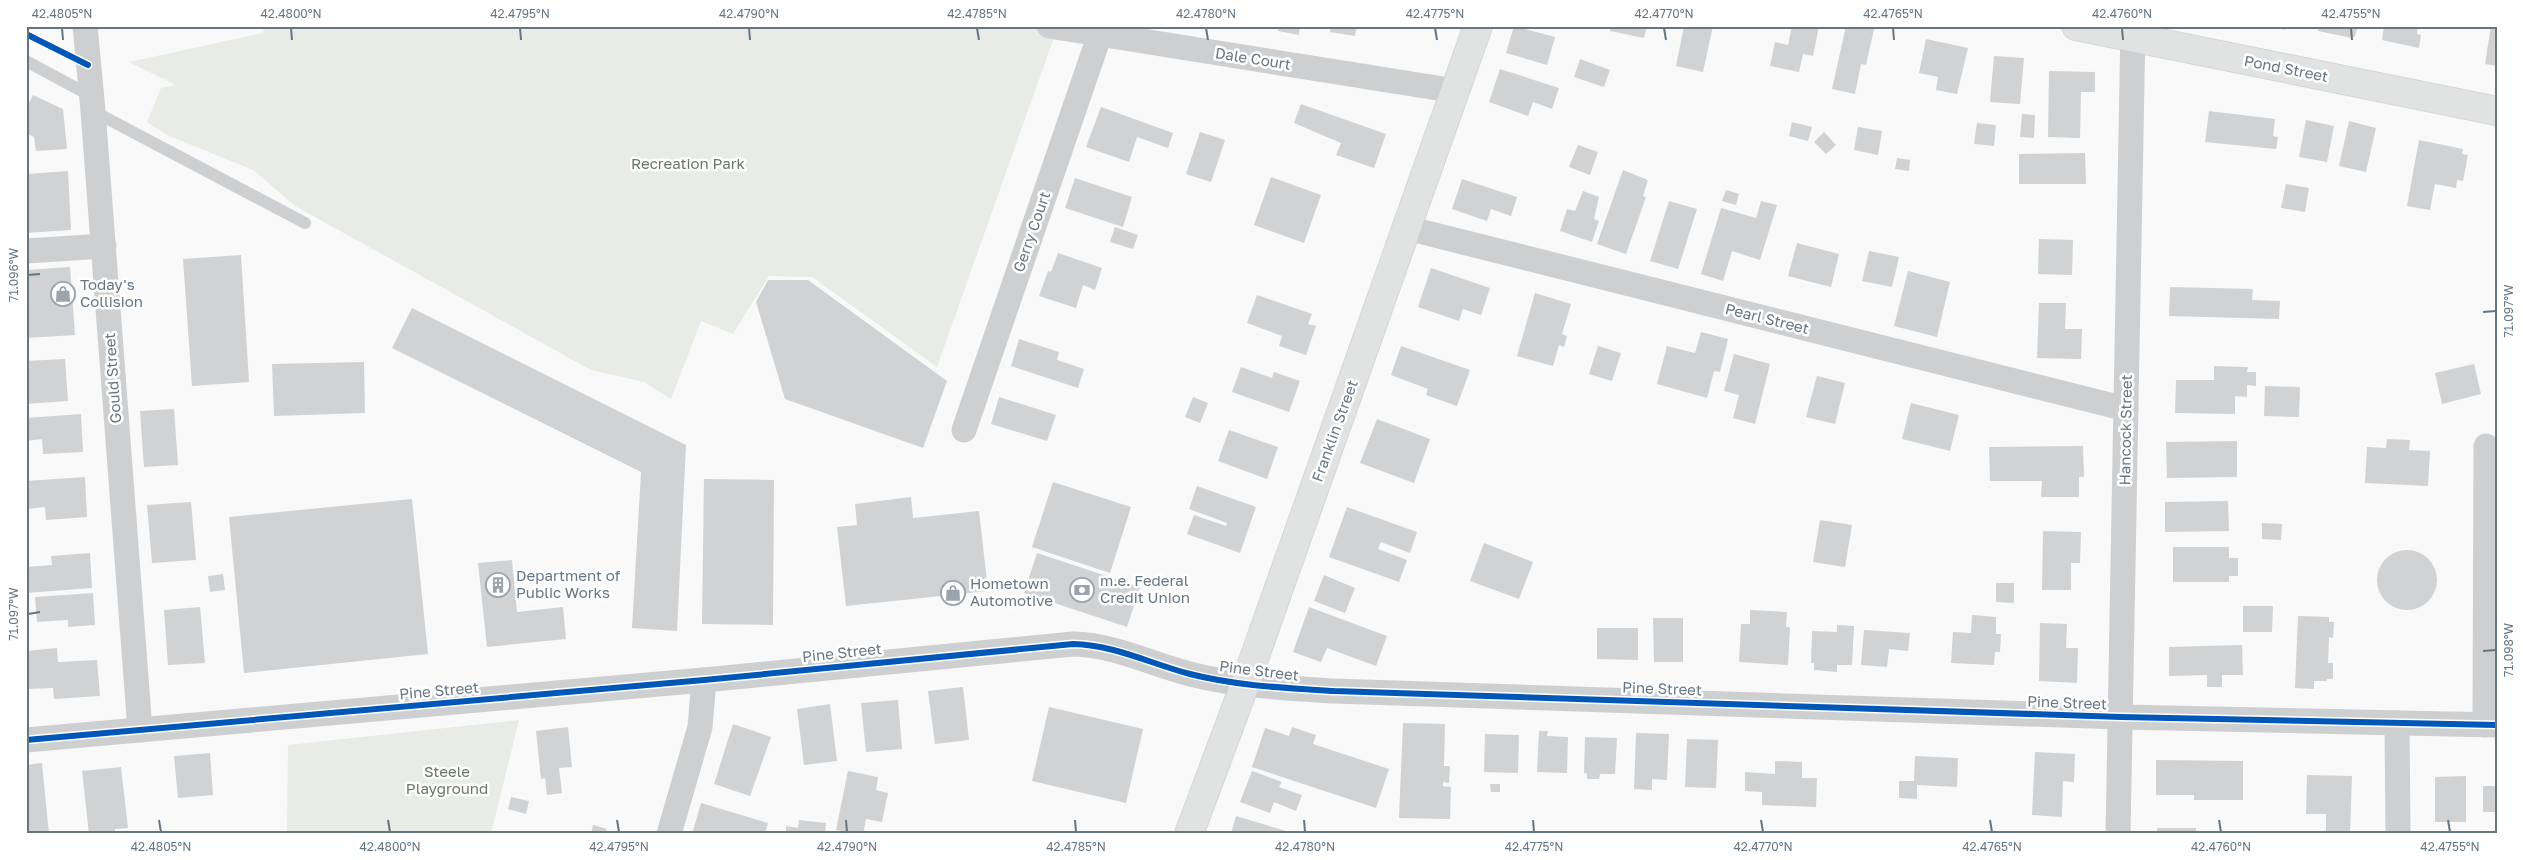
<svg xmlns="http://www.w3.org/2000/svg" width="2523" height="860" font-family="'Golos Text',sans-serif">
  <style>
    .green { fill: #e8ebe6 }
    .building { fill: #d0d2d3 }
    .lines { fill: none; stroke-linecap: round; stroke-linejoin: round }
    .secondary-casing { stroke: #d5d6d7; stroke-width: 30 }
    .lane { stroke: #cecfd0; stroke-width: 12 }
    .street { stroke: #cecfd0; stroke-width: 25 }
    .secondary { stroke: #e1e2e2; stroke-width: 28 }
    .cycleway-casing { stroke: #fff; stroke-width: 9 }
    .cycleway { stroke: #0057b8; stroke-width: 6 }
    .ticks { fill: none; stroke: #657683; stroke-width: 2 }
    .labels { text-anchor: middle; stroke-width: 5; stroke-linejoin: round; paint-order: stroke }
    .street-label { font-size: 15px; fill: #657683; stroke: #fff }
    .park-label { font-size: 15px; fill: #687a64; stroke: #fff }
    .poi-label { font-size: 15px; fill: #657683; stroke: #fff; text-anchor: start }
    .neatline { fill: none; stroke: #657683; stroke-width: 2 }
    .ticks-label { font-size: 12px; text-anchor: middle; fill: #657683 }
  </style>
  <rect width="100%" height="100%" fill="#f9f9f9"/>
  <g class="green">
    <polygon points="264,26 1058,26 937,367 812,277 769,276 733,334 701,321 671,399 644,382 591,370 295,206 253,170 167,135 147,122 161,88 176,85 129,62 263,33"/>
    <polygon points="519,720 491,834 287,834 288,745"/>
  </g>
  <g class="building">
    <polygon points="1279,26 1300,26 1299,35 1278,31"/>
    <polygon points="1331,26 1357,26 1355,36 1330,32"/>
    <polygon points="1514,26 1555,37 1547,65 1506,53"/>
    <polygon points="1611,26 1647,26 1644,38 1610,31"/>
    <polygon points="1684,26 1713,26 1703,72 1676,66"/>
    <polygon points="1792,26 1819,26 1813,56 1803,54 1799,72 1770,66 1775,42 1788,45"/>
    <polygon points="1846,26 1874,26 1874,29 1866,65 1861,64 1855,94 1832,89"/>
    <polygon points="2271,26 2286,26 2285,30"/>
    <polygon points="2319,26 2358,26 2355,36 2352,38 2318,31"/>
    <polygon points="2384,26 2418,26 2417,34 2421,35 2419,48 2382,40"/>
    <polygon points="2491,26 2497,26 2497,66 2485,64"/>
    <polygon points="1926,39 1968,48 1957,94 1936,90 1938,77 1919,73"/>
    <polygon points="1994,56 2024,58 2020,104 1990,102"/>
    <polygon points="1580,59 1610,70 1604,87 1574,77"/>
    <polygon points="1500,69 1559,88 1552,109 1533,102 1528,116 1489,102"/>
    <polygon points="2049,71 2095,72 2095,92 2081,92 2080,138 2048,137"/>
    <polygon points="33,95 63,109 67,149 36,151 34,137 26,133 26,108"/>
    <polygon points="1301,104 1386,134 1374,168 1336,155 1341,143 1294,123"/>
    <polygon points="1101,107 1173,133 1168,148 1137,137 1129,162 1086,147"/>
    <polygon points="2209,111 2275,119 2273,136 2278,137 2276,149 2205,142"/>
    <polygon points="2022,114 2035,115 2034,138 2020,137"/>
    <polygon points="2306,120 2334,126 2327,162 2299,157"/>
    <polygon points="2349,121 2376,128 2366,172 2339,166"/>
    <polygon points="1792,122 1812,127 1808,141 1789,136"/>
    <polygon points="1977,123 1996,125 1994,146 1974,144"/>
    <polygon points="1858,127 1882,131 1878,155 1854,150"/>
    <polygon points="1200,132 1225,140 1211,182 1186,174"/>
    <polygon points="1824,132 1836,145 1826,154 1814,142"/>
    <polygon points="2419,140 2463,149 2462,154 2468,155 2463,181 2457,180 2456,188 2435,184 2430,210 2407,206"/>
    <polygon points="1578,145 1598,152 1590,175 1569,167"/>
    <polygon points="2085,153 2086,184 2019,184 2019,154"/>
    <polygon points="1897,158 1910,160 1909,171 1895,169"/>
    <polygon points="1623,170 1648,180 1643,196 1646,197 1626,254 1597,244"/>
    <polygon points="68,171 71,230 26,233 26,174"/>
    <polygon points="1271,177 1321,195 1304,243 1254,225"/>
    <polygon points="1075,178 1132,197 1123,227 1065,208"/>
    <polygon points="1462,179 1517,197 1511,216 1491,209 1487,221 1452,209"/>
    <polygon points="2286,184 2309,188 2305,212 2281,208"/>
    <polygon points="1726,190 1739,194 1736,205 1722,201"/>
    <polygon points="1583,191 1599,197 1594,219 1599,221 1592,242 1560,231 1567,209 1575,211"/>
    <polygon points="1669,201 1697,209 1678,269 1650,261"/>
    <polygon points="1761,201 1777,205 1760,260 1732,251 1723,281 1701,274 1721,208 1756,218"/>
    <polygon points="1115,227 1138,235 1133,249 1110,242"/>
    <polygon points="2039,239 2073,240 2072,275 2038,274"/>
    <polygon points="1797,243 1839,254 1831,287 1788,276"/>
    <polygon points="1869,251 1899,257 1892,287 1862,281"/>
    <polygon points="1058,253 1102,268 1095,290 1083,285 1076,308 1039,296 1048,271 1051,272"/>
    <polygon points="241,255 249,382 192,386 183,259"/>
    <polygon points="70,267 75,335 26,338 26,270"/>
    <polygon points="1431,268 1490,288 1481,315 1463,309 1459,321 1418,307"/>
    <polygon points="1908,271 1950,282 1937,337 1894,326"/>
    <polygon points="768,280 808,280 947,381 923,448 785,399 756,302"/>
    <polygon points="2170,287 2253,289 2252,300 2280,301 2279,319 2169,316"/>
    <polygon points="1535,293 1571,304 1562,334 1567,336 1564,347 1559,345 1553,366 1517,356"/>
    <polygon points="1257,295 1312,314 1308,324 1316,326 1306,355 1279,346 1282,336 1247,323"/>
    <polygon points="2039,303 2066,303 2065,329 2082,329 2081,359 2037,358"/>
    <polygon points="412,308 686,445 677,631 632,628 641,472 392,348"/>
    <polygon points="1701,332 1728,339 1720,372 1714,371 1707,398 1657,384 1667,346 1695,353"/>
    <polygon points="1019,339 1059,352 1057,360 1084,369 1078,388 1011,366"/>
    <polygon points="1401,346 1470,370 1457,406 1426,395 1428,389 1391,375"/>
    <polygon points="1598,346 1621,353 1612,381 1589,374"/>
    <polygon points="1734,354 1770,364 1755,424 1733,418 1739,395 1724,391"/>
    <polygon points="65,359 68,401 26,404 26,361"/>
    <polygon points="364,362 365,413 274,416 272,364"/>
    <polygon points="2474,364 2481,394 2442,404 2435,373"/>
    <polygon points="2214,366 2248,367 2247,372 2256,372 2256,386 2247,385 2247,397 2235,396 2235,414 2175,413 2176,380 2214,380"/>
    <polygon points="1241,367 1272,378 1274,372 1300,381 1289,412 1232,392"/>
    <polygon points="1817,376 1845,383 1835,424 1806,417"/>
    <polygon points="2265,386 2300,387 2299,417 2264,416"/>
    <polygon points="999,397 1056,415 1047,441 991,424"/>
    <polygon points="1193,397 1208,403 1200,423 1185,417"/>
    <polygon points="1911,403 1959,415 1950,451 1902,439"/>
    <polygon points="174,409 178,465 144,467 140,411"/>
    <polygon points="81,414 83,452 43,454 42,439 26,441 26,418"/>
    <polygon points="1377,419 1430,439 1414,483 1360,463"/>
    <polygon points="1229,430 1278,447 1267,479 1218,461"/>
    <polygon points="2387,439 2410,440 2409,450 2430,451 2428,486 2365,483 2367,447 2386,448"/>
    <polygon points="2237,441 2237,477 2167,478 2166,442"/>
    <polygon points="2083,446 2084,477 2079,477 2079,497 2041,497 2042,481 1990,481 1989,447"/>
    <polygon points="85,477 87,517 46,520 45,507 26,509 26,481"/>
    <polygon points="704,479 774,480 773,625 702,624"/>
    <polygon points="1053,482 1131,507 1110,573 1032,547"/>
    <polygon points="1197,486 1256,507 1240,553 1187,534 1194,515 1226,526 1227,523 1189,509"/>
    <polygon points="911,497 913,518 979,511 988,591 846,606 837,527 857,525 855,504"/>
    <polygon points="412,499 428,654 244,673 229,517"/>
    <polygon points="2228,501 2229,531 2165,532 2165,502"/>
    <polygon points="191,502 196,560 152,563 147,505"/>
    <polygon points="1347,507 1417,532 1410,553 1381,542 1378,549 1407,560 1399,582 1329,557"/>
    <polygon points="1820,520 1852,525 1845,567 1813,562"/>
    <polygon points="2262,523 2282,524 2281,540 2262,539"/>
    <polygon points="2043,531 2081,532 2080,563 2071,563 2071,590 2042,590"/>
    <polygon points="1484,543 1533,562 1519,599 1470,581"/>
    <polygon points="2173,547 2229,547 2229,558 2238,558 2238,576 2229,576 2229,582 2173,582"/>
    <circle cx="2407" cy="580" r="30"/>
    <polygon points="90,553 92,588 26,593 26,567 52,565 51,556"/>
    <polygon points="1037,553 1140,587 1127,627 1024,593"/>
    <polygon points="512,560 517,612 563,607 566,639 487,647 478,563"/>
    <polygon points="223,574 225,590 210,592 208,576"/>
    <polygon points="1324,575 1355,588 1345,613 1314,601"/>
    <polygon points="1996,583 2014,583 2014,603 1996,602"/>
    <polygon points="93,593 95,625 68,627 68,620 37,622 35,597"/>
    <polygon points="2243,606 2273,606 2272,632 2243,632"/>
    <polygon points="200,607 205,663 168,665 164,610"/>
    <polygon points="1309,607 1387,636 1376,666 1327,648 1321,662 1293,652"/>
    <polygon points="1750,610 1787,612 1786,627 1790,627 1788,665 1739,662 1741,624 1750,624"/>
    <polygon points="1972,615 1996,617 1996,634 2001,634 2000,652 1995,652 1994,665 1951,663 1953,632 1971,633"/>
    <polygon points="2298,616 2329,617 2329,622 2334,622 2333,638 2329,637 2328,663 2333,663 2333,679 2327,679 2327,681 2314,681 2314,689 2295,688"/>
    <polygon points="1653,618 1683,618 1683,662 1654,662"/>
    <polygon points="2040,623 2067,624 2066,648 2078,648 2077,683 2039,681"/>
    <polygon points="1837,625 1854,626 1852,665 1837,665 1837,672 1814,670 1814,663 1811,663 1812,631 1837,632"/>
    <polygon points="1597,628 1638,628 1638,660 1597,659"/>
    <polygon points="1864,630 1910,633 1908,651 1889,649 1887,667 1861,665"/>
    <polygon points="2242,645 2243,675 2222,675 2222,687 2207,687 2207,675 2169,676 2169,647"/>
    <polygon points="57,648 58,662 97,660 100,696 54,699 53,688 26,689 26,651"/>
    <polygon points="963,687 969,740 935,744 928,691"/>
    <polygon points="898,700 902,749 866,752 861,703"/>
    <polygon points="830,704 837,761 804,765 797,709"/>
    <polygon points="1049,707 1143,729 1126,803 1032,781"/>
    <polygon points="1403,723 1445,724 1444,766 1450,766 1449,783 1443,782 1443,786 1451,787 1450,819 1399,818"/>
    <polygon points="733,724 771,737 750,796 714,784"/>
    <polygon points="568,727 572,767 559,768 562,793 547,795 545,778 541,779 536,731"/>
    <polygon points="1292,727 1316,735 1313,744 1389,769 1376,808 1252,767 1265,728 1289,736"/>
    <polygon points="1539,731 1548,731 1547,736 1568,737 1567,773 1537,772"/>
    <polygon points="1636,733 1669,734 1667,780 1652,779 1652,790 1634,789"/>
    <polygon points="1485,734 1519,735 1518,773 1484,772"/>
    <polygon points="1585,737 1617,738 1615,774 1600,774 1599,779 1587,779 1587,774 1584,773"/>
    <polygon points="1687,739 1718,740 1716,788 1685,787"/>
    <polygon points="2035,752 2075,754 2074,782 2063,781 2062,817 2032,815"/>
    <polygon points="210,753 213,795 178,798 174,756"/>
    <polygon points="1915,756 1958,758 1957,787 1917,785 1917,799 1899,798 1899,781 1914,781"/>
    <polygon points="2156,760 2243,761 2243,800 2194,800 2194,795 2156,795"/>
    <polygon points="1775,761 1802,762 1802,778 1817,778 1816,807 1762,805 1762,792 1745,791 1745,772 1775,774"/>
    <polygon points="42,763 49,834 26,834 26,765"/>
    <polygon points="121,767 128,828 115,829 115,834 89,834 82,771"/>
    <polygon points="848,771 878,777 876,790 888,793 882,822 866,819 863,834 836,830"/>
    <polygon points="1252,771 1282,782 1279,787 1302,795 1296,811 1274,802 1270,813 1240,802"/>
    <polygon points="2307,775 2352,776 2350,834 2326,834 2326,814 2306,814"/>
    <polygon points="2466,776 2466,822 2435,822 2435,777"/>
    <polygon points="1490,784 1500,784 1500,792 1491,792"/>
    <rect x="2483" y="786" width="14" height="26"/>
    <polygon points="511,797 529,801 526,814 508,809"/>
    <polygon points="701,803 768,823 765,834 692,834"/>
    <polygon points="1236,816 1293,833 1293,834 1231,834"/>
    <polygon points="799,820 826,823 825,834 786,834 786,826 798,828"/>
    <polygon points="593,825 607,829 605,834 591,834"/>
    <rect x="2157" y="828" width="39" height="6"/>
  </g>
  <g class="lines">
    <defs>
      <g id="secondary">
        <polyline points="2076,26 2497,111"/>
        <polyline points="1189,834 1245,684 1478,26"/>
      </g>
    </defs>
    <use href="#secondary" class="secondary-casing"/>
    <g class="lane">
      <polyline points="26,61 91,96"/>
      <polyline points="93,111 305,223"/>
    </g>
    <g class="street">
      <polyline points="85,26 93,111 140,730"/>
      <polyline points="1049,26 1456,91"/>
      <polyline points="1407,228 2126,409"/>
      <polyline points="26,251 104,246"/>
      <polyline points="964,430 1100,34"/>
      <polyline points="2397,723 2398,834"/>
      <polyline points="2485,725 2486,446"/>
      <path d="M26 740 704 680 1073 644C1115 645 1151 664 1190 674 1237 686 1286 688 1334 691L2121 717 2497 725"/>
      <polyline points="669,834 700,727 704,680"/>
      <polyline points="2118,834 2133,26"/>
    </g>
    <use href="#secondary" class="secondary"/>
    <defs>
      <g id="cycleway">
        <polyline points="26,34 88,65"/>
        <path d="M26 740 704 680 1073 644C1115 645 1151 664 1190 674 1237 686 1286 688 1334 691L2121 717 2497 725"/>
      </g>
    </defs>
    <use href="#cycleway" class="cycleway-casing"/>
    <use href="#cycleway" class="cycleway"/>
  </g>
  <path class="ticks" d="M62 28 63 40M291 28 292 40M520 28 521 40M749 28 750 40M977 28 979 40M1206 28 1208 40M1435 28 1437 40M1664 28 1666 40M1893 28 1894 40M2122 28 2123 40M2351 28 2352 40M28 275 40 274M2483 312 2496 311M28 614 40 612M2483 651 2496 650M159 820 161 832M388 820 390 832M617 820 619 832M846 820 847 832M1075 820 1076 832M1304 820 1305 832M1533 820 1534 832M1761 820 1763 832M1990 820 1992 832M2219 820 2221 832M2448 820 2450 832"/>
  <defs>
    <symbol id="shop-ring" viewBox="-11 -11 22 22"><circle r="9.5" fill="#fff" stroke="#99a4ac" stroke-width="1.5"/><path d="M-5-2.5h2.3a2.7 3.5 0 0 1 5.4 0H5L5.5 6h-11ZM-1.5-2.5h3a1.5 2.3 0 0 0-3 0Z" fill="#99a4ac"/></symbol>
    <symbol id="building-ring" viewBox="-11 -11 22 22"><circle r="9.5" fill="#fff" stroke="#99a4ac" stroke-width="1.5"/><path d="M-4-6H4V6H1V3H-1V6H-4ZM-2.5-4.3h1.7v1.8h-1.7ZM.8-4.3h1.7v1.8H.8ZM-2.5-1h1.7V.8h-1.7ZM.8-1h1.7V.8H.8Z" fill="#99a4ac"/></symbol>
    <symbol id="bank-ring" viewBox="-11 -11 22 22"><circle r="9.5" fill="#fff" stroke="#99a4ac" stroke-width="1.5"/><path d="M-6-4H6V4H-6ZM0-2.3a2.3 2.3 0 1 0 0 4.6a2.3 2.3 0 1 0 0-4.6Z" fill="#99a4ac"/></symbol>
  </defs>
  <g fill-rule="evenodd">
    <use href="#shop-ring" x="49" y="280" width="28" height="28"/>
    <use href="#building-ring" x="484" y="571" width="28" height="28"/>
    <use href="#bank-ring" x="1068" y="576" width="28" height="28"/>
    <use href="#shop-ring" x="939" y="579" width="28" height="28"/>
  </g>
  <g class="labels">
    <g class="street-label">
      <text transform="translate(1253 59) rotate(9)" y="5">Dale Court</text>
      <text transform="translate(2286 69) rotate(11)" y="5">Pond Street</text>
      <text transform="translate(1032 232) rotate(-71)" y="5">Gerry Court</text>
      <text transform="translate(1767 319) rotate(14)" y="5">Pearl Street</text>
      <text transform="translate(113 378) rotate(-94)" y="5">Gould Street</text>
      <text transform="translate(2126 430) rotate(-89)" y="5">Hancock Street</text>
      <text transform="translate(1335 431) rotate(-70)" y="5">Franklin Street</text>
      <text transform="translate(842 653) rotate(-6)" y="5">Pine Street</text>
      <text transform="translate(1259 671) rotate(7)" y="5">Pine Street</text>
      <text transform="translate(1662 689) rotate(2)" y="5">Pine Street</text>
      <text transform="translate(439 691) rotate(-5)" y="5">Pine Street</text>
      <text transform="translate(2067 703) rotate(2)" y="5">Pine Street</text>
    </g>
    <g class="park-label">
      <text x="688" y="169">Recreation Park</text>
      <text x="447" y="777">Steele<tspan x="447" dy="17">Playground</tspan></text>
    </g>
    <g class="poi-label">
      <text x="80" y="290">Today's<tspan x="80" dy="17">Collision</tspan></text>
      <text x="516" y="581">Department of<tspan x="516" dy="17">Public Works</tspan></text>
      <text x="1100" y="586">m.e. Federal<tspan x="1100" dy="17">Credit Union</tspan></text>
      <text x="970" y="589">Hometown<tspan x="970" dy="17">Automotive</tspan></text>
    </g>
  </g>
  <rect width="2523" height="860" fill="none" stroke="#ffffff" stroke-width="55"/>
  <rect x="28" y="28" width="2468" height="804" class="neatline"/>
  <g class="ticks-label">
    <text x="62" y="18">42.4805°N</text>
    <text x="291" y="18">42.4800°N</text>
    <text x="520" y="18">42.4795°N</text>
    <text x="749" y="18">42.4790°N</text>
    <text x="977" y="18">42.4785°N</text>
    <text x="1206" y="18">42.4780°N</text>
    <text x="1435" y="18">42.4775°N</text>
    <text x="1664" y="18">42.4770°N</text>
    <text x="1893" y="18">42.4765°N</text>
    <text x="2122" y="18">42.4760°N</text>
    <text x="2351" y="18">42.4755°N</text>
    <text transform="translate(14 275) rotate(-90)" y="4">71.096°W</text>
    <text transform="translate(2509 311) rotate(-90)" y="4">71.097°W</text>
    <text transform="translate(14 614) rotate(-90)" y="4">71.097°W</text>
    <text transform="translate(2509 650) rotate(-90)" y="4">71.098°W</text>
    <text x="161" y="851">42.4805°N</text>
    <text x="390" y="851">42.4800°N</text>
    <text x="619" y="851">42.4795°N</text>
    <text x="847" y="851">42.4790°N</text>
    <text x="1076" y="851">42.4785°N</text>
    <text x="1305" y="851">42.4780°N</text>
    <text x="1534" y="851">42.4775°N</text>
    <text x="1763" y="851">42.4770°N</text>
    <text x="1992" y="851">42.4765°N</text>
    <text x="2221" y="851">42.4760°N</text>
    <text x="2450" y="851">42.4755°N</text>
  </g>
</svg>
